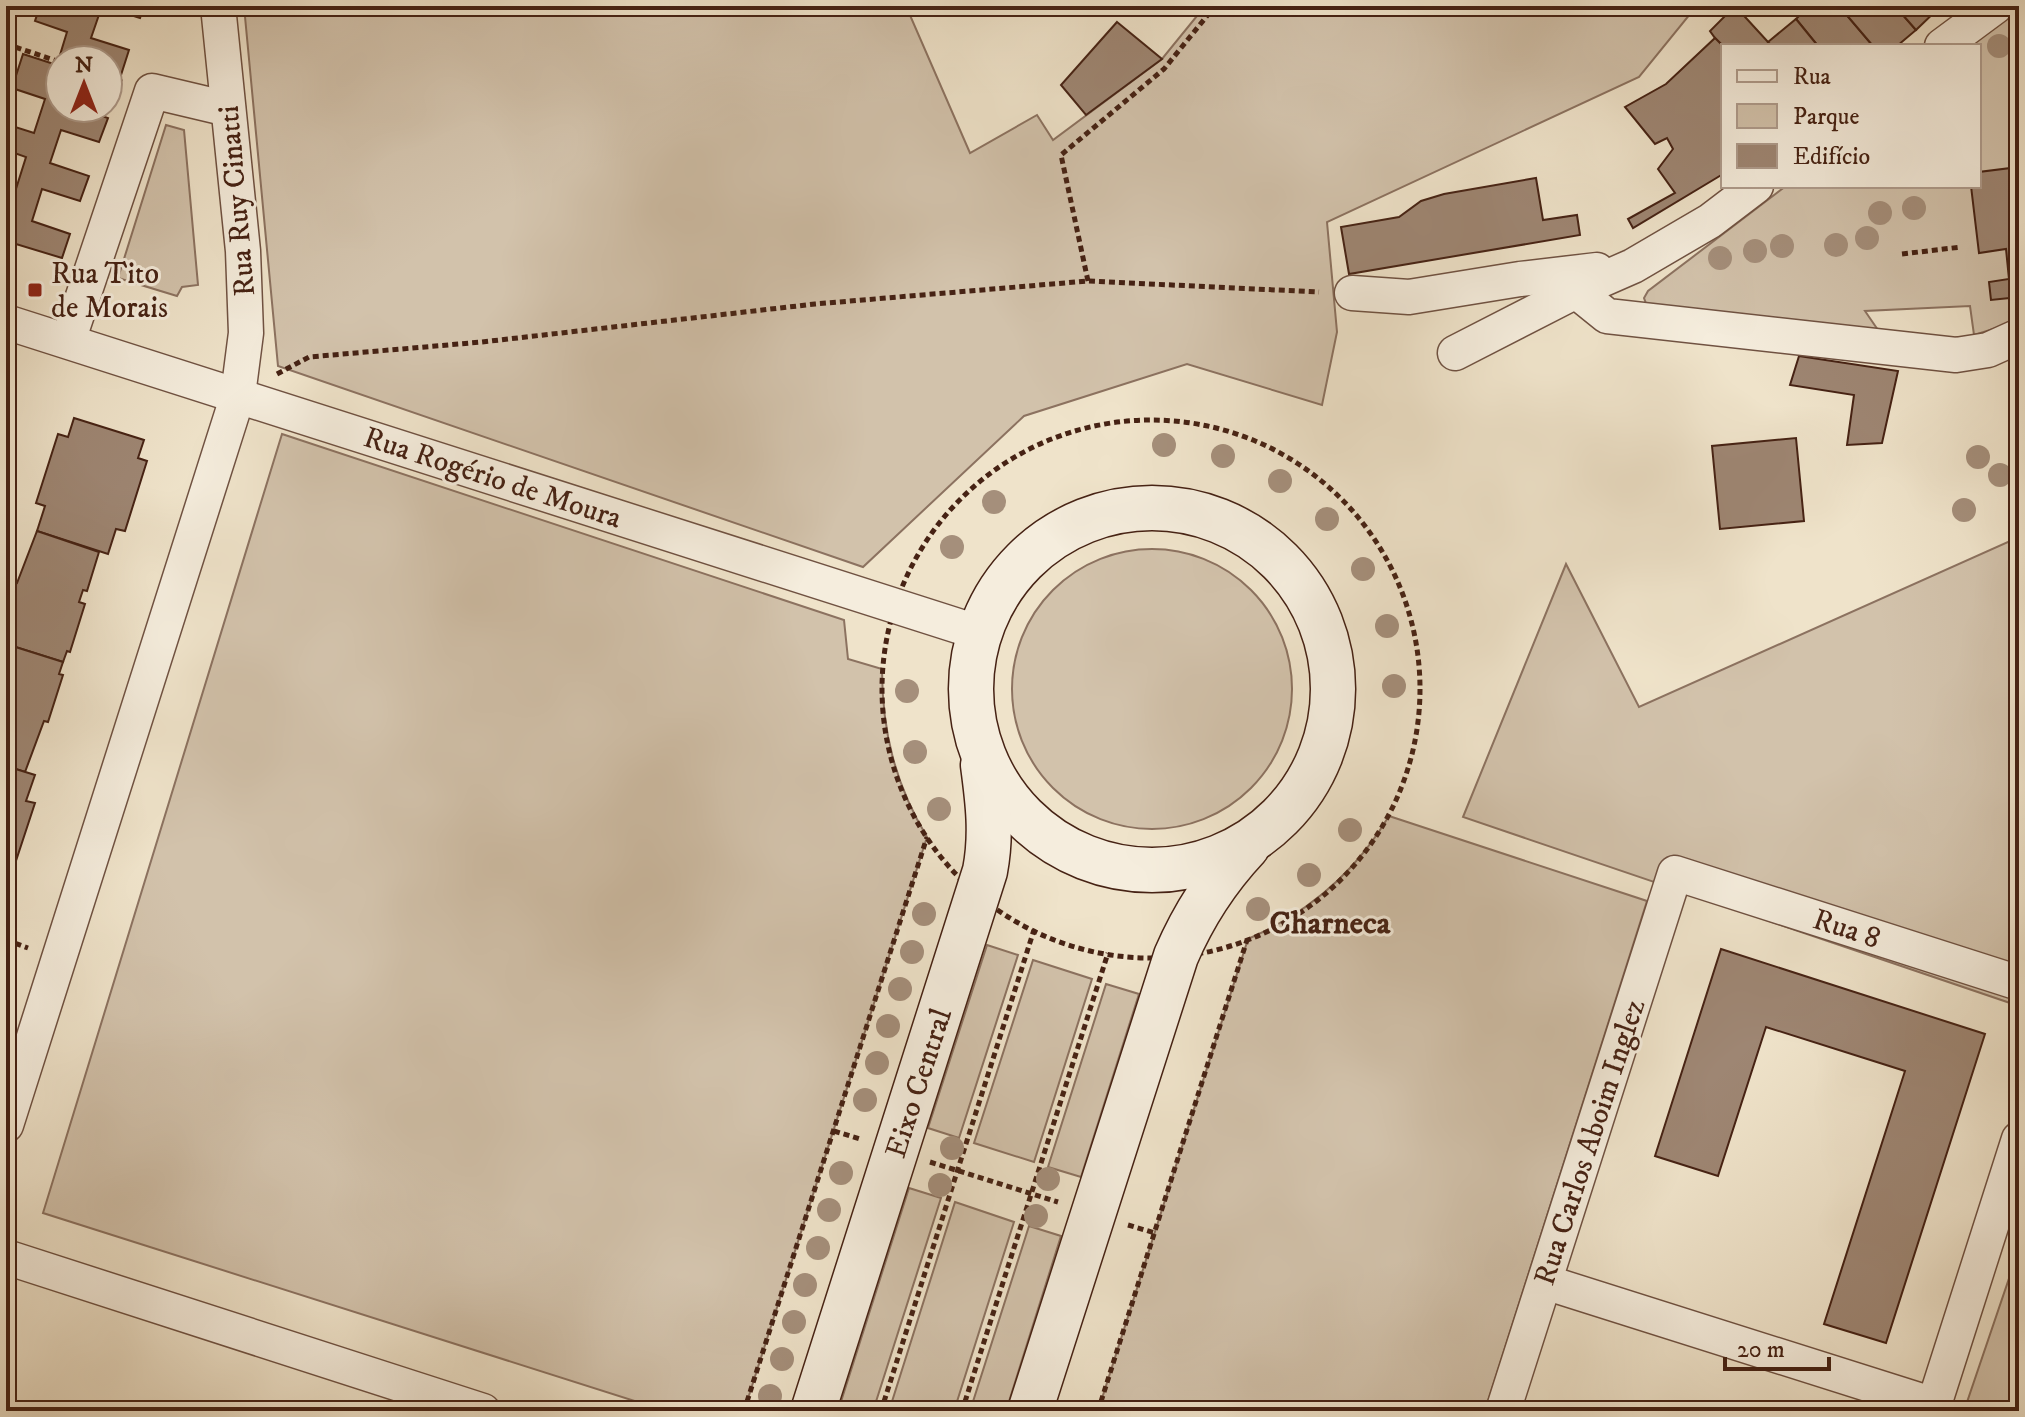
<svg xmlns="http://www.w3.org/2000/svg" width="2025" height="1417" font-family="'IM FELL DW Pica',serif">
  <style>
    .green { fill: #d2c2ab; stroke: #8c7260; stroke-width: 2 }
    .building { fill: #9e8673; stroke: #462214; stroke-width: 2 }
    .lines { fill: none; stroke-linecap: round; stroke-linejoin: round }
    .minor-casing { stroke: #705242; stroke-width: 37 }
    .secondary-casing { stroke: #462214; stroke-width: 47 }
    .path { stroke: #462214; stroke-width: 5; stroke-dasharray: 6 4; stroke-linecap: butt }
    .minor { stroke: #f5eddd; stroke-width: 34 }
    .secondary { stroke: #f5eddd; stroke-width: 44 }
    .tree { fill: #a58f7b }
    .poi-dot { fill: #8f2418; stroke: #f5eddd; stroke-width: 3 }
    .labels { text-anchor: middle; stroke-width: 6; stroke-linejoin: round; paint-order: stroke }
    .street-label { font-size: 30px; fill: #462214; stroke: #f5eddd }
    .poi-label { font-size: 30px; fill: #462214; stroke: #f5eddd; text-anchor: start }
    .neighbourhood-label { font-size: 32px; font-weight: bold; fill: #462214; stroke: #f5eddd }
  </style>
  <rect width="100%" height="100%" fill="#efe3ca"/>
  <filter id="stains"><feTurbulence type="fractalNoise" baseFrequency=".0025" numOctaves="4"/><feColorMatrix values="0 0 0 0 .2 0 0 0 0 .09 0 0 0 0 .02 0 0 0 .5 -.17"/></filter>
  <radialGradient id="worn" r=".72"><stop offset=".6" stop-color="#630" stop-opacity="0"/><stop offset="1" stop-color="#630" stop-opacity=".3"/></radialGradient>
  <g class="green">
    <polygon points="244,6 906,6 970,153 1037,115 1053,140 1162,59 1205,6 1695,8 1639,77 1327,222 1337,332 1322,405 1187,364 1024,416 863,567 278,366"/>
    <polygon points="2019,8 2019,321 1974,335 1970,306 1865,311 1878,330 1647,306 1644,298 1648,291 1786,186 1979,186 1979,46 1969,46"/>
    <polygon points="166,125 184,130 198,285 182,287 177,296 118,278"/>
    <path d="M282 434 844 620 848 659 882 669C882 731 895 784 927 837L744 1411H666L43 1213Z"/>
    <polygon points="2019,537 2019,1006 1463,817 1566,564 1639,707"/>
    <circle cx="1152" cy="689" r="140"/>
    <path d="M1389 816 1647 901 1485 1411H1098L1248 939C1308 913 1355 873 1389 816Z"/>
    <polygon points="987,945 1018,955 959,1138 928,1128"/>
    <polygon points="1033,960 1092,979 1034,1162 974,1143"/>
    <polygon points="1106,984 1139,994 1081,1177 1048,1167"/>
    <polygon points="909,1188 941,1198 873,1411 838,1411"/>
    <polygon points="955,1202 1014,1222 954,1411 889,1411"/>
    <polygon points="1029,1226 1061,1236 1006,1411 970,1411"/>
    <polygon points="2019,1249 2019,1264 2013,1269 2019,1270 2019,1411 1964,1411"/>
  </g>
  <g class="building">
    <polygon points="40,6 75,8 75,6 102,6 91,38 129,50 121,75 108,71 108,60 74,60 60,55 67,32 35,21"/>
    <polygon points="102,6 144,6 140,18"/>
    <polygon points="1735,6 1768,42 1772,46 1723,46 1715,38 1710,31"/>
    <polygon points="1809,6 1839,6 1873,46 1818,46 1796,19"/>
    <polygon points="1839,6 1895,6 1916,30 1897,46 1873,46"/>
    <polygon points="1895,6 1941,6 1916,30"/>
    <polygon points="1796,19 1818,46 1772,46 1768,42"/>
    <polygon points="1117,22 1162,59 1086,115 1061,85"/>
    <polygon points="1715,38 1723,46 1723,174 1633,228 1628,219 1675,193 1658,169 1673,149 1667,138 1655,144 1625,107 1666,84"/>
    <polygon points="23,54 60,66 60,108 79,108 108,118 99,142 61,130 50,163 89,176 80,201 42,189 32,221 70,234 62,258 6,241 6,189 15,192 26,157 6,150 6,124 34,133 45,99 12,88"/>
    <polygon points="2019,167 2019,297 1991,300 1989,282 2009,279 2006,249 1979,253 1971,186 1979,186 1979,172"/>
    <polygon points="1536,178 1543,220 1577,215 1580,235 1349,274 1341,227 1399,217 1421,201 1444,194"/>
    <polygon points="1799,356 1898,371 1882,443 1847,445 1854,395 1790,385"/>
    <polygon points="74,418 144,440 138,458 147,461 125,531 116,529 108,554 37,531 45,506 36,503 58,434 68,437"/>
    <polygon points="1796,438 1804,521 1720,529 1712,446"/>
    <polygon points="37,531 99,552 87,591 83,590 79,602 85,604 70,652 67,651 63,662 6,644 6,606 14,582 17,583"/>
    <polygon points="6,644 63,662 59,674 63,675 48,722 44,721 25,772 6,766"/>
    <polygon points="6,766 35,775 26,801 35,803 12,873 6,871"/>
    <polygon points="1721,949 1985,1034 1886,1343 1824,1324 1905,1071 1766,1027 1718,1176 1655,1156"/>
  </g>
  <g class="lines">
    <defs>
      <g id="minor">
        <polyline points="1942,46 1996,6"/>
        <polyline points="1576,291 1607,316 1956,355 1988,350 2019,336"/>
        <polyline points="1352,293 1409,297 1520,279 1597,270"/>
        <polyline points="6,322 980,633"/>
        <polyline points="68,341 152,91 228,109"/>
        <polyline points="1455,353 1576,291 1633,266 1710,221 1756,186"/>
        <polyline points="6,1125 238,395 246,333 243,251 218,6"/>
        <polyline points="6,1257 483,1411"/>
        <polyline points="1545,1282 1934,1405"/>
        <polyline points="1503,1411 1675,873 2019,983"/>
        <polyline points="1932,1411 2019,1139"/>
      </g>
      <g id="secondary">
        <circle cx="1152" cy="689" r="181"/>
        <path d="M813 1411 985 871C992 835 988 802 983 765"/>
        <path d="M1030 1411 1176 956C1194 914 1216 880 1247 847"/>
      </g>
    </defs>
    <use href="#minor" class="minor-casing"/>
    <use href="#secondary" class="secondary-casing"/>
    <g class="path">
      <polyline points="6,44 60,62"/>
      <polyline points="108,77 122,82"/>
      <polyline points="1902,254 1961,247"/>
      <polyline points="1088,281 1061,155 1164,69 1215,6"/>
      <polyline points="277,374 309,357 482,342 815,304 1088,281 1319,292"/>
      <circle cx="1151" cy="689" r="269"/>
      <polyline points="6,940 28,948"/>
      <polyline points="834,1131 860,1139"/>
      <polyline points="930,1162 1058,1202"/>
      <polyline points="1128,1225 1155,1233"/>
      <polyline points="744,1411 927,837"/>
      <polyline points="881,1411 1034,930"/>
      <polyline points="962,1411 1108,953"/>
      <polyline points="1098,1411 1247,940"/>
    </g>
    <use href="#minor" class="minor"/>
    <use href="#secondary" class="secondary"/>
  </g>
  <g class="tree">
    <circle cx="1999" cy="46" r="12"/>
    <circle cx="1914" cy="208" r="12"/>
    <circle cx="1880" cy="213" r="12"/>
    <circle cx="1867" cy="238" r="12"/>
    <circle cx="1836" cy="245" r="12"/>
    <circle cx="1782" cy="246" r="12"/>
    <circle cx="1755" cy="251" r="12"/>
    <circle cx="1720" cy="258" r="12"/>
    <circle cx="1164" cy="445" r="12"/>
    <circle cx="1223" cy="456" r="12"/>
    <circle cx="1978" cy="457" r="12"/>
    <circle cx="2000" cy="475" r="12"/>
    <circle cx="1280" cy="481" r="12"/>
    <circle cx="994" cy="502" r="12"/>
    <circle cx="1964" cy="510" r="12"/>
    <circle cx="1327" cy="519" r="12"/>
    <circle cx="952" cy="547" r="12"/>
    <circle cx="1363" cy="569" r="12"/>
    <circle cx="1387" cy="626" r="12"/>
    <circle cx="1394" cy="686" r="12"/>
    <circle cx="907" cy="691" r="12"/>
    <circle cx="915" cy="752" r="12"/>
    <circle cx="939" cy="809" r="12"/>
    <circle cx="1350" cy="830" r="12"/>
    <circle cx="1309" cy="875" r="12"/>
    <circle cx="1258" cy="909" r="12"/>
    <circle cx="924" cy="914" r="12"/>
    <circle cx="912" cy="952" r="12"/>
    <circle cx="900" cy="989" r="12"/>
    <circle cx="888" cy="1026" r="12"/>
    <circle cx="877" cy="1063" r="12"/>
    <circle cx="865" cy="1100" r="12"/>
    <circle cx="952" cy="1148" r="12"/>
    <circle cx="841" cy="1173" r="12"/>
    <circle cx="1048" cy="1179" r="12"/>
    <circle cx="940" cy="1185" r="12"/>
    <circle cx="829" cy="1210" r="12"/>
    <circle cx="1036" cy="1216" r="12"/>
    <circle cx="818" cy="1248" r="12"/>
    <circle cx="805" cy="1285" r="12"/>
    <circle cx="794" cy="1322" r="12"/>
    <circle cx="782" cy="1359" r="12"/>
    <circle cx="770" cy="1396" r="12"/>
  </g>
  <rect class="poi-dot" x="27" y="282" width="16" height="16" rx="4"/>
  <g class="labels">
    <g class="street-label">
      <text transform="translate(236 201) rotate(-95)" y="10">Rua Ruy Cinatti</text>
      <text transform="translate(493 477) rotate(18)" y="10">Rua Rogério de Moura</text>
      <text transform="translate(1847 928) rotate(18)" y="10">Rua 8</text>
      <text transform="translate(918 1083) rotate(-72)" y="10">Eixo Central</text>
      <text transform="translate(1589 1142) rotate(-72)" y="10">Rua Carlos Aboim Inglez</text>
    </g>
    <g class="poi-label">
      <text x="51" y="283">Rua Tito<tspan x="51" dy="34">de Morais</tspan></text>
    </g>
    <g class="neighbourhood-label">
      <text x="1330" y="933">Charneca</text>
    </g>
  </g>
  <rect width="2025" height="1417" fill="none" stroke="#efe3ca" stroke-width="32"/>
  <rect x="8" y="8" width="2009" height="1401" fill="none" stroke="#462214" stroke-width="4"/>
  <rect x="16" y="16" width="1993" height="1385" fill="none" stroke="#462214" stroke-width="2"/>
  <rect x="1721" y="44" width="260" height="144" fill="#f5eddd" stroke="#af9c8d" stroke-width="2"/>
  <rect x="1737" y="70" width="40" height="12" fill="#f5eddd" stroke="#af9c8d" stroke-width="2"/>
  <text x="1793" y="84" font-size="24" fill="#462214">Rua</text>
  <rect x="1737" y="104" width="40" height="24" fill="#d2c2ab" stroke="#af9c8d" stroke-width="2"/>
  <text x="1793" y="124" font-size="24" fill="#462214">Parque</text>
  <rect x="1737" y="144" width="40" height="24" fill="#9e8673" stroke="#af9c8d" stroke-width="2"/>
  <text x="1793" y="164" font-size="24" fill="#462214">Edifício</text>
  <g transform="translate(84 84)"><circle r="38" fill="#f5eddd" stroke="#af9c8d" stroke-width="2"/>
  <path d="M0-6L14 30L0 20L-14 30Z" fill="#8f2418"/>
  <text y="-12" font-size="22" font-weight="bold" text-anchor="middle" fill="#462214">N</text>
  </g>
  <path d="M1725 1357v12h104v-12" fill="none" stroke="#462214" stroke-width="4"/>
  <text x="1737" y="1357" font-size="24" fill="#462214" stroke="#f5eddd" stroke-width="6" paint-order="stroke">20 m</text>
  <rect width="100%" height="100%" filter="url(#stains)"/>
  <rect width="100%" height="100%" fill="url(#worn)"/>
</svg>
